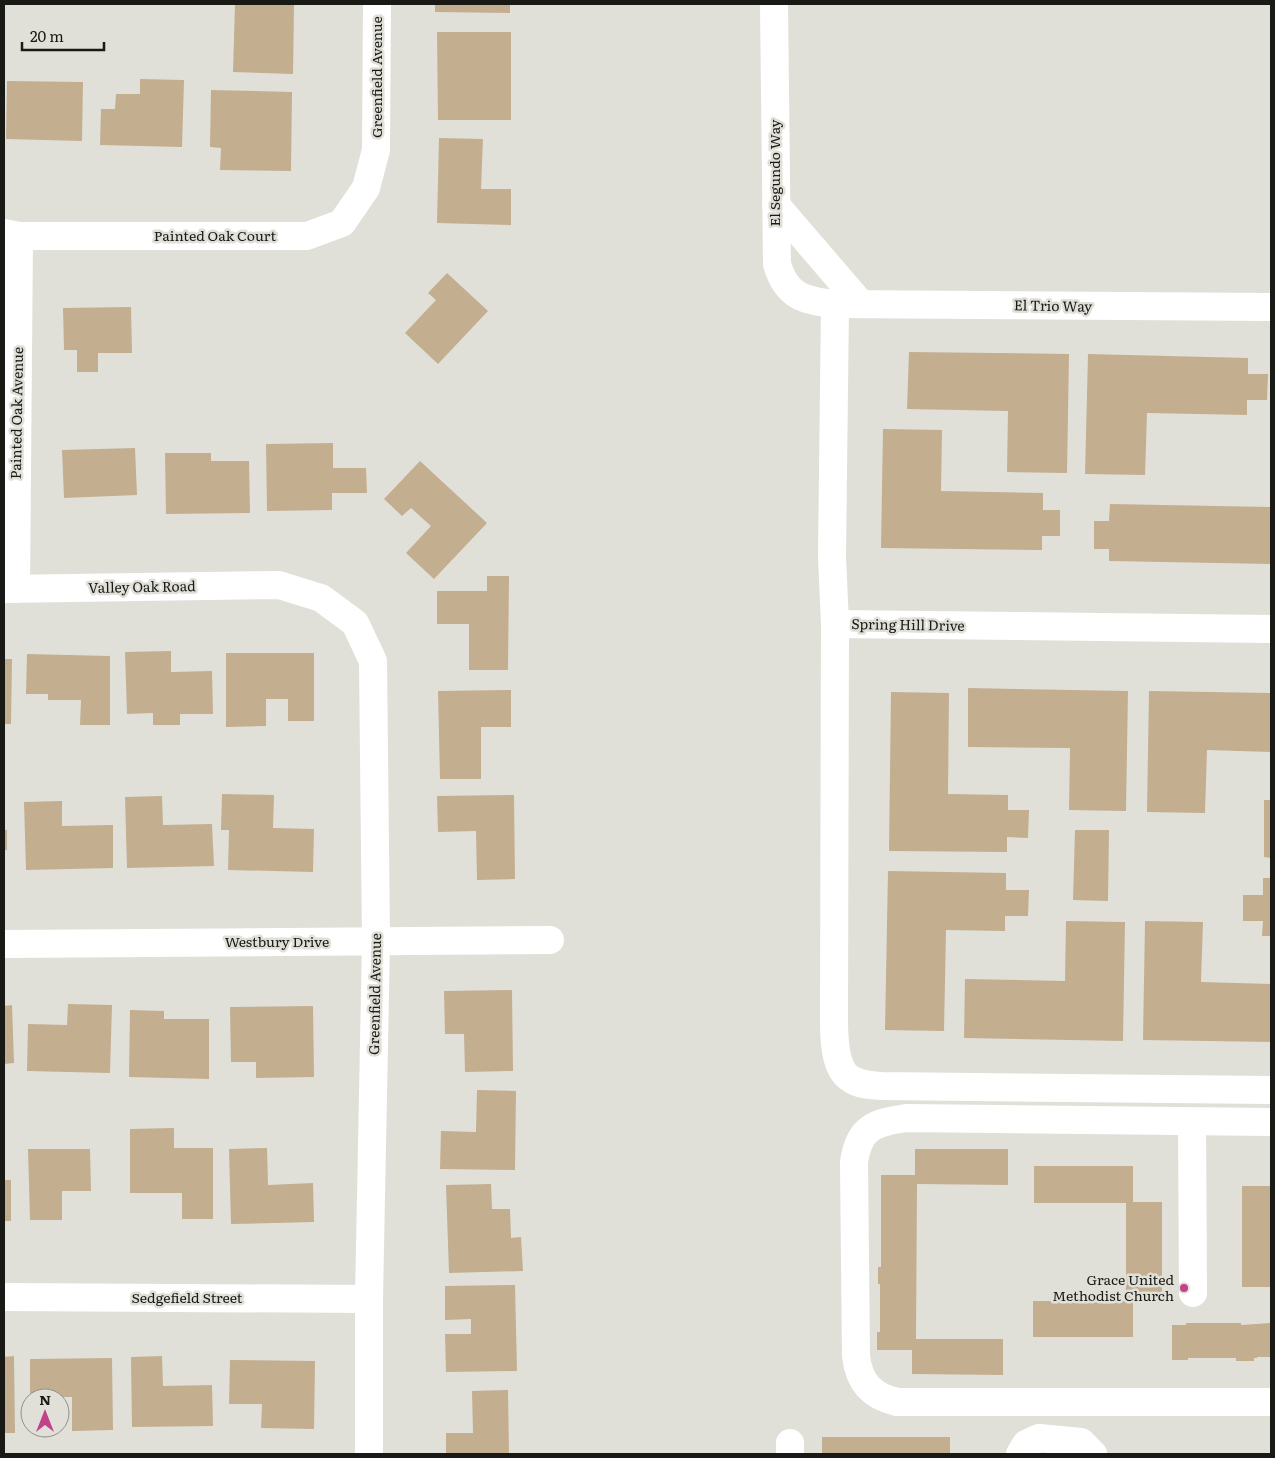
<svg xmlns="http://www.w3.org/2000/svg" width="1275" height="1458" font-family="Literata,serif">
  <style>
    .building { fill: #c3ae90 }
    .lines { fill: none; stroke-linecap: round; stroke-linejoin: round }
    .minor { stroke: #fff; stroke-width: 28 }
    .poi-dot { fill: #c2418c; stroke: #e1e0d8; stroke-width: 2 }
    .labels { text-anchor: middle; stroke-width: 5; stroke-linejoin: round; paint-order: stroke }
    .street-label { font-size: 14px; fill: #191916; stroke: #e1e0d8 }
    .poi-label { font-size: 14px; fill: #191916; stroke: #e1e0d8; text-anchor: end }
  </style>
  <rect width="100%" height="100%" fill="#e1e0d8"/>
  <g class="building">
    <polygon points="235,4 294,4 293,74 233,72"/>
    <polygon points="435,4 510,4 510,13 435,12"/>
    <polygon points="437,32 511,32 511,120 438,120"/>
    <polygon points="140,79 184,80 182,147 100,145 101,109 115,109 116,94 140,94"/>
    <polygon points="7,81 83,82 82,141 6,139"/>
    <polygon points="211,90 292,92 291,171 220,170 221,148 210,147"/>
    <polygon points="439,138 483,139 481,189 511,189 511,225 437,223"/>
    <polygon points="447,273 488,311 438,364 405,333 436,300 428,293"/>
    <polygon points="131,307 132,353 98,353 98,372 77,372 77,350 64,350 63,308"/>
    <polygon points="909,352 1069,354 1067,473 1007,472 1008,411 907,409"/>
    <polygon points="1088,354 1248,358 1248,374 1268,374 1267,400 1247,400 1247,415 1147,413 1145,475 1085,474"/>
    <polygon points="883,429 942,430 941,491 1043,493 1043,510 1060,510 1060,536 1042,536 1042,550 881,548"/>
    <polygon points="333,443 333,468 366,468 367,493 332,493 332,510 267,511 266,444"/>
    <polygon points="135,448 137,495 64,498 62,450"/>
    <polygon points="165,453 211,453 211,461 249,461 250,513 166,514"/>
    <polygon points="420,461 487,523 434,579 406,553 431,526 411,508 402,516 384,499"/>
    <polygon points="1110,504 1271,507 1271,564 1109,561 1109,549 1094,549 1094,521 1109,521"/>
    <polygon points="487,576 509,576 508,670 469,670 469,624 437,624 437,591 487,591"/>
    <polygon points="171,651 171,672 212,671 213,714 180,714 180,725 153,725 153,713 127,714 125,652"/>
    <polygon points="226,653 314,653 314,721 288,721 288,699 266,699 266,726 226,727"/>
    <polygon points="27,654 110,656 110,725 80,725 81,700 48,700 48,694 26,694"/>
    <polygon points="4,659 12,659 11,724 4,724"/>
    <polygon points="968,688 1128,691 1126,811 1069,810 1070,748 968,747"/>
    <polygon points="511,690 511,727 481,727 481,779 440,779 438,691"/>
    <polygon points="1149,691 1271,693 1271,752 1207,750 1205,813 1147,812"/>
    <polygon points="891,692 949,693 948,794 1008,795 1008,810 1029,810 1028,838 1007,837 1007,852 889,851"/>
    <polygon points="222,794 274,795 273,828 314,829 313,872 228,870 229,830 221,830"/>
    <polygon points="514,795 515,879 477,880 476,831 438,832 437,796"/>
    <polygon points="162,796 163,825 212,824 214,866 127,868 125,797"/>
    <polygon points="1264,800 1271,800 1271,858 1264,857"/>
    <polygon points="62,801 62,826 113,825 113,868 26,870 24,802"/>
    <rect x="4" y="830" width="3" height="20"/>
    <polygon points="1075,830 1109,830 1108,901 1073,900"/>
    <polygon points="888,871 1006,873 1006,890 1029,890 1028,916 1005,916 1005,931 946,930 944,1031 885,1030"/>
    <polygon points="1263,878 1271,878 1271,936 1262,936 1263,921 1243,921 1243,895 1263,895"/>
    <polygon points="1066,921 1125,922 1123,1041 964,1038 965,979 1065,981"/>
    <polygon points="1145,921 1203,922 1201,982 1271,984 1271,1042 1143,1040"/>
    <polygon points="512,990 513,1071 465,1072 464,1034 445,1034 444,991"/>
    <polygon points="68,1004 112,1005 110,1073 27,1071 28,1024 67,1025"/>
    <polygon points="12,1005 14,1063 4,1064 4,1006"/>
    <polygon points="313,1006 314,1077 256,1078 256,1062 231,1062 230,1007"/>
    <polygon points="130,1010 164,1011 164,1019 209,1019 209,1079 129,1077"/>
    <polygon points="477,1090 516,1091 515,1170 440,1169 441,1131 476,1132"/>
    <polygon points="174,1128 174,1148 213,1148 213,1219 182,1219 182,1193 130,1193 130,1129"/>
    <polygon points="267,1148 268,1185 313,1183 314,1222 231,1224 229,1149"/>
    <polygon points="28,1149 90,1149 91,1191 62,1191 62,1220 30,1220"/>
    <polygon points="915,1149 1008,1149 1008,1185 917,1184 916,1339 1003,1339 1003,1375 912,1374 912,1350 877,1350 877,1332 880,1332 880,1284 878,1284 878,1267 881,1267 881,1175 915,1175"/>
    <polygon points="1034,1166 1133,1166 1133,1202 1162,1202 1162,1303 1133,1303 1133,1337 1033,1337 1033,1301 1126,1301 1126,1203 1034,1203"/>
    <rect x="4" y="1180" width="7" height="41"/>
    <polygon points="491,1184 492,1209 510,1209 511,1238 521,1237 523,1271 449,1273 446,1185"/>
    <rect x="1242" y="1186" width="29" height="101"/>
    <polygon points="515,1285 517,1371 446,1372 445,1334 471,1334 471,1319 445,1320 445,1286"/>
    <polygon points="1186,1323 1241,1323 1241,1325 1271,1323 1271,1357 1257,1357 1257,1358 1254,1358 1254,1361 1236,1361 1236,1358 1188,1358 1188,1360 1172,1360 1172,1325 1186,1325"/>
    <polygon points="14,1356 15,1433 4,1433 4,1357"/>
    <polygon points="162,1356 163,1386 212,1385 213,1426 132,1427 131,1357"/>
    <polygon points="112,1358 113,1430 72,1431 72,1397 30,1397 30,1359"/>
    <polygon points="230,1360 315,1361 314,1429 261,1428 262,1404 229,1404"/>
    <polygon points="508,1390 509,1454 446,1454 446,1433 473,1433 472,1391"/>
    <rect x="822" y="1437" width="128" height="17"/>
  </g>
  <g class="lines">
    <g class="minor">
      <path d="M774 4 777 264C786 296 804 301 835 304L1271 307"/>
      <polyline points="776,205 861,304"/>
      <polyline points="4,233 19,236 307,236 342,223 366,188 376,150 377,4"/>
      <polyline points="835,304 832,557 835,624 1271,629"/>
      <polyline points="4,589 279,585 321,598 355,623 373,661 376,941 369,1299 369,1454"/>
      <polyline points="16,589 19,236"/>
      <path d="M835 624 834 1010C834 1029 832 1068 851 1079 860 1085 870 1085 881 1086L1271 1090"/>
      <polyline points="4,944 550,940"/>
      <polyline points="1192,1122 1193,1293"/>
      <path d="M1271 1122 906 1118C873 1123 859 1128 854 1162L856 1356C859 1382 871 1396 897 1402H1271"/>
      <polyline points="4,1297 369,1299"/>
      <polyline points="790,1454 790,1443"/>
      <polyline points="1020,1454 1026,1444 1039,1438 1081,1442 1093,1454"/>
    </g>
  </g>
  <circle class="poi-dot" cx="1184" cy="1288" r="5"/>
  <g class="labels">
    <g class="street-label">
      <text transform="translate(377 77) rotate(-90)" y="5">Greenfield Avenue</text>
      <text transform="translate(775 173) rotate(-90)" y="5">El Segundo Way</text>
      <text x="215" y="241">Painted Oak Court</text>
      <text transform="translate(1053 306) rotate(1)" y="5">El Trio Way</text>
      <text transform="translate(17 413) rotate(-89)" y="5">Painted Oak Avenue</text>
      <text transform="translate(142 587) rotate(-1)" y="5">Valley Oak Road</text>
      <text transform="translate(908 625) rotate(1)" y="5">Spring Hill Drive</text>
      <text x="277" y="947">Westbury Drive</text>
      <text transform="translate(375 994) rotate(-89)" y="5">Greenfield Avenue</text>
      <text x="187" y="1303">Sedgefield Street</text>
    </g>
    <g class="poi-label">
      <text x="1174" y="1285">Grace United<tspan x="1174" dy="16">Methodist Church</tspan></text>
    </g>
  </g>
  <rect width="1275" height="1458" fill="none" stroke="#191916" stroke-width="10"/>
  <g transform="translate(45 1413)"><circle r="24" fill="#e1e0d8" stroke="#91908a"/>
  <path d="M0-4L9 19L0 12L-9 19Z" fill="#c2418c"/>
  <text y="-8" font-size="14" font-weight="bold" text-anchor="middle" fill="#191916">N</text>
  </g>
  <path d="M22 42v8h82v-8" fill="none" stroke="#191916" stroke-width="2.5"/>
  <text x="30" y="42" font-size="15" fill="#191916" stroke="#e1e0d8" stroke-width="4" paint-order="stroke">20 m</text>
</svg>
